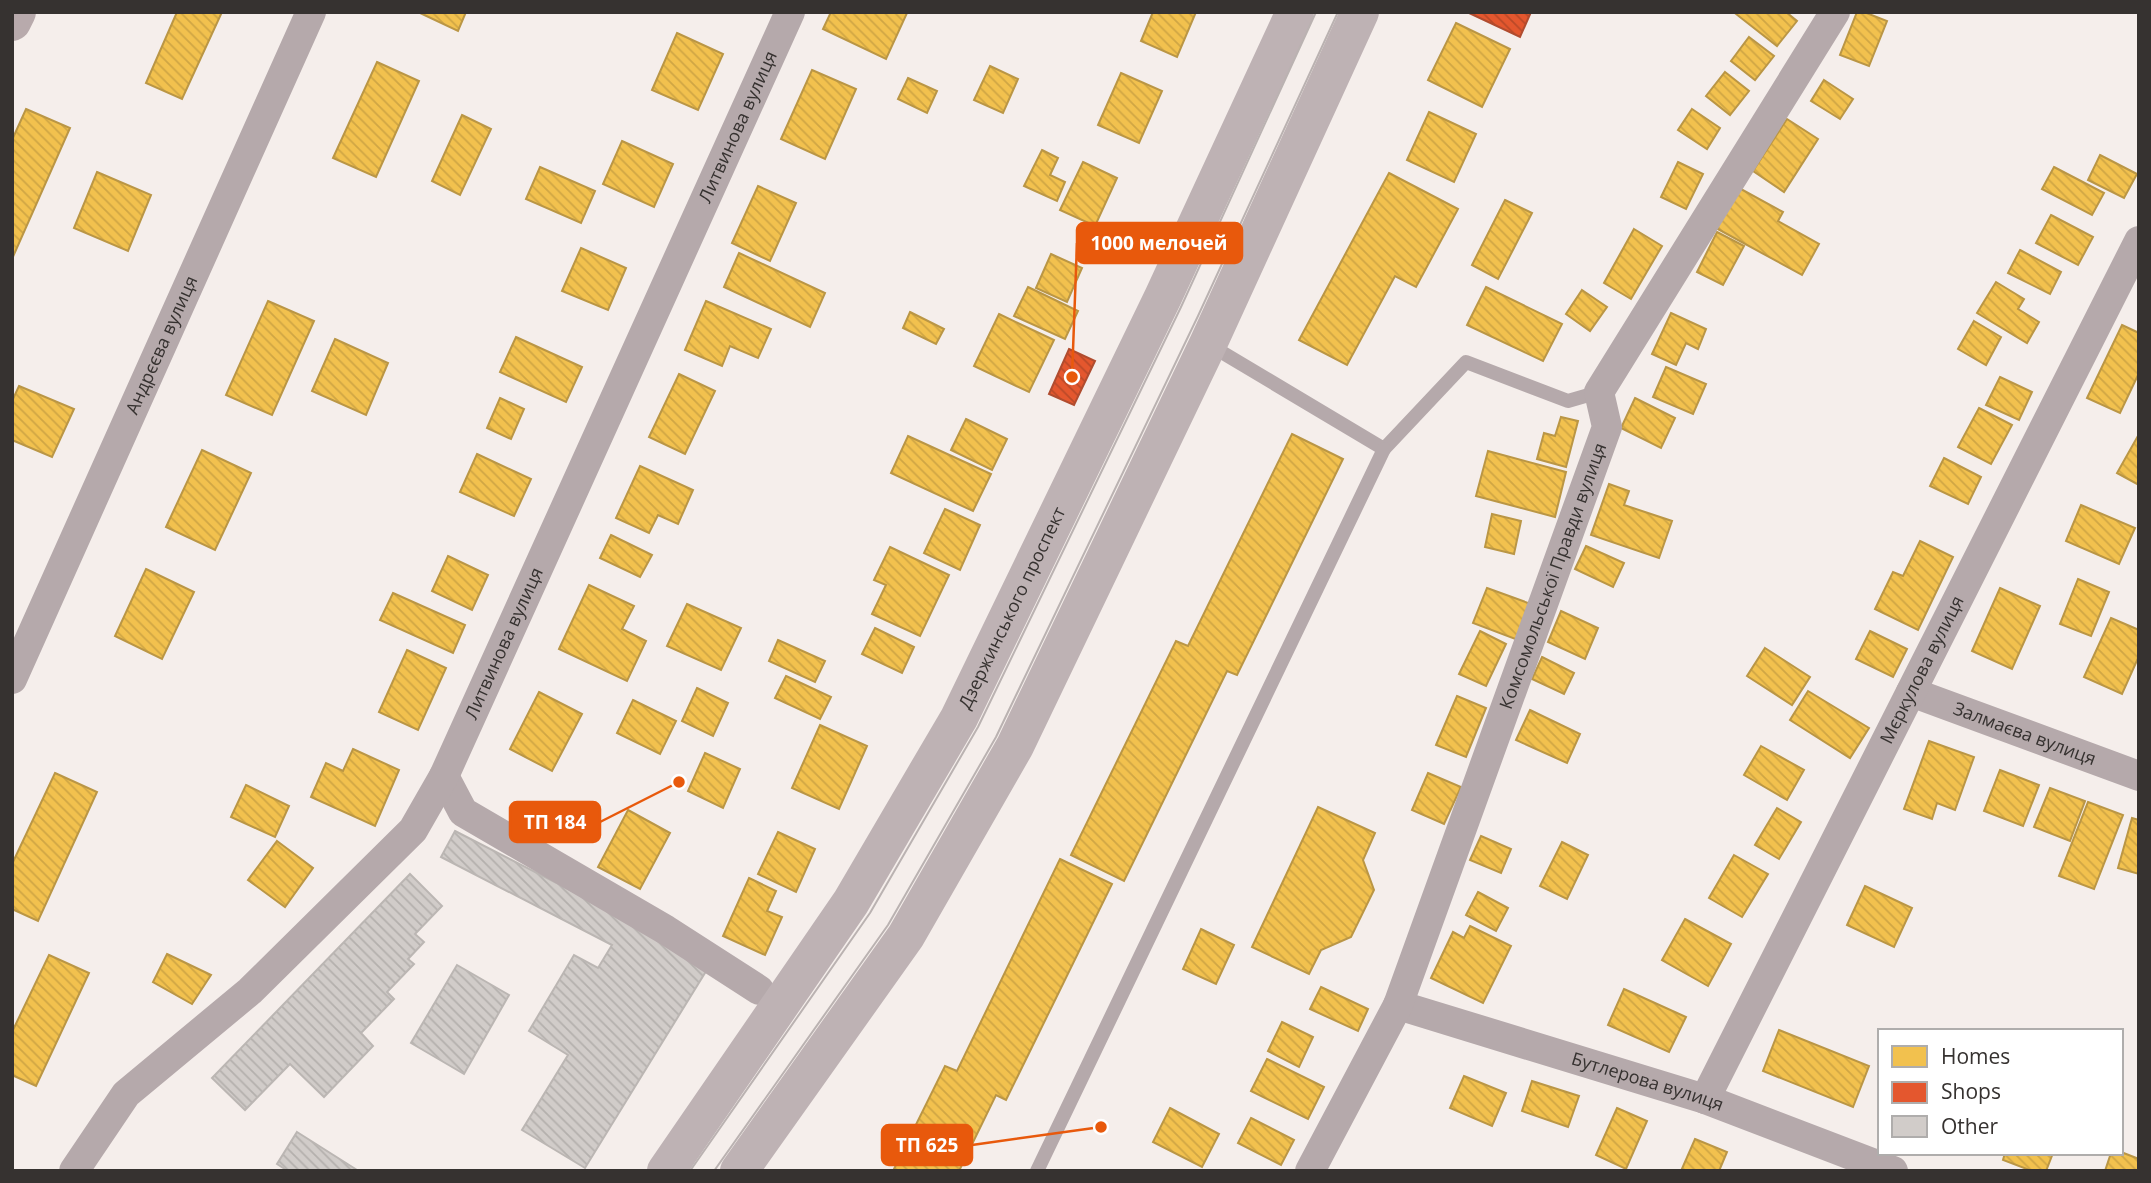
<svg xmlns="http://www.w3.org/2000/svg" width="2151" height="1183" font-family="'Open Sans',sans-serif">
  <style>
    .homes { fill: url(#homes-back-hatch); stroke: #ba9645; stroke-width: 2 }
    .shops { fill: url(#shops-back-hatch); stroke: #b04c2f; stroke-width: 2 }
    .building { fill: url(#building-back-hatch); stroke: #bbb6b3; stroke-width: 2 }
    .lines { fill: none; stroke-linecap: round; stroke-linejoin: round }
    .lane { stroke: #b5a9ab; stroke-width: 14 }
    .street { stroke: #b5a9ab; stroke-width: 30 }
    .secondary { stroke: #beb2b4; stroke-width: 38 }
    .primary { stroke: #b8aaac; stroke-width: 38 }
    .tram { stroke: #bab2b1; stroke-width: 2 }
    .labels { text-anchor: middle; stroke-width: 7; stroke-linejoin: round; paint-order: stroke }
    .street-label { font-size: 18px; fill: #363230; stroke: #fff }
    .leader { fill: none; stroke: #e8590c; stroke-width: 2.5 }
    .callout-dot { fill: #e8590c; stroke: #fff; stroke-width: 2.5 }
    .callout { fill: #e8590c; stroke: #e8590c; stroke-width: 2.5 }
    .callout-label { font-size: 19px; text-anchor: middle; font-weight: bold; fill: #fff }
  </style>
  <defs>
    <pattern id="homes-back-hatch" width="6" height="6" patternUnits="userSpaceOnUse" patternTransform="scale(1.75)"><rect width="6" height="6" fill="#f2c14e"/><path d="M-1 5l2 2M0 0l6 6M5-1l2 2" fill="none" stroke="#d0a644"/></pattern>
    <pattern id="shops-back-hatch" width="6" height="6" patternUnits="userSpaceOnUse" patternTransform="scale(1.75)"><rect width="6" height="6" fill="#e4572e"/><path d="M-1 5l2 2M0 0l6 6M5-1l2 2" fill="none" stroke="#ba4928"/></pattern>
    <pattern id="building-back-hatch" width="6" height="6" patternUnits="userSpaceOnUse" patternTransform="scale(1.75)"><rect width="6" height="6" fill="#d1ccc9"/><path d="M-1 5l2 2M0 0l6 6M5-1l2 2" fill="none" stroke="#b4b0ad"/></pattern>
  </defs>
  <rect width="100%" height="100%" fill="#f5eeeb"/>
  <g class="homes">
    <polygon points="177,12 222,12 182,99 146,83"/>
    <polygon points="418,12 466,12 458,31"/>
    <polygon points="831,12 905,12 907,13 886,59 823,29"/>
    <polygon points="1153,12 1196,12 1177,57 1141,41"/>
    <polygon points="1738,12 1786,12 1797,21 1777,46 1736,14"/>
    <polygon points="1857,12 1864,12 1887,21 1869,66 1840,55"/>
    <polygon points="1456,23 1510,49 1482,107 1428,80"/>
    <polygon points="677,33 723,54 698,110 652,90"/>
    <polygon points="1749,37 1774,56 1755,80 1731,61"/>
    <polygon points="377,62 419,81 376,177 333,158"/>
    <polygon points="990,66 1018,79 1003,113 974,100"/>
    <polygon points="812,70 856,89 825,159 781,139"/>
    <polygon points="1725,72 1749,91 1730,115 1706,96"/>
    <polygon points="1121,73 1162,91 1139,143 1098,125"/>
    <polygon points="908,78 937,91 927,113 898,99"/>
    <polygon points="1824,80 1853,99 1840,119 1811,101"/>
    <polygon points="26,109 70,128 12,259 12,140"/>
    <polygon points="1692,109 1720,128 1707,149 1678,130"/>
    <polygon points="1429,112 1476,134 1454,182 1407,160"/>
    <polygon points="462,115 491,129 460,195 432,181"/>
    <polygon points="1787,119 1818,139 1784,192 1753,171"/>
    <polygon points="622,141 673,164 654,207 603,184"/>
    <polygon points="1042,150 1058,158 1050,175 1065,182 1057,201 1024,186"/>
    <polygon points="2100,155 2137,174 2124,198 2088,180"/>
    <polygon points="1083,162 1117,178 1095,226 1060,210"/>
    <polygon points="1678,162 1703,174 1686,209 1661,197"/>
    <polygon points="540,167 595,191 581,223 526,199"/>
    <polygon points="2054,167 2104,193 2092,215 2042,189"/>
    <polygon points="97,172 151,195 128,251 74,228"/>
    <polygon points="1389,173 1458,209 1416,287 1395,276 1347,365 1299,340"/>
    <polygon points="758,186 796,203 770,261 732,243"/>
    <polygon points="1739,188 1783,212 1778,221 1819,244 1802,275 1716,228"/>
    <polygon points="1505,200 1532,213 1498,279 1472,265"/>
    <polygon points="2051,215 2093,237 2078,265 2036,243"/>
    <polygon points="1634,229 1662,246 1631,299 1604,283"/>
    <polygon points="1717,232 1744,246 1723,285 1697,272"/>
    <polygon points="581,248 626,268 608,310 562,291"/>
    <polygon points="2020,250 2061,272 2050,294 2008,273"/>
    <polygon points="739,253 825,293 810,327 724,287"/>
    <polygon points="1051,254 1082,268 1067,302 1036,288"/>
    <polygon points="1996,282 2024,299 2018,309 2039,322 2027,343 1977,313"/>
    <polygon points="1028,287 1078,311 1065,339 1014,316"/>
    <polygon points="1486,287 1562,324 1543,361 1467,325"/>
    <polygon points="1582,290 1607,307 1590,331 1566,314"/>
    <polygon points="268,301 314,321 272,415 226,395"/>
    <polygon points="706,301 771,329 758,358 730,346 722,366 685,350"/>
    <polygon points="910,312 944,329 936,344 903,328"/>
    <polygon points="1671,313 1706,329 1698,349 1686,343 1676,365 1652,354"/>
    <polygon points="999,314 1054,340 1029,392 974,366"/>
    <polygon points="1974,321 2001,337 1986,365 1958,349"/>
    <polygon points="2122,325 2139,333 2139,373 2120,413 2087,398"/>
    <polygon points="516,337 582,367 566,402 500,372"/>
    <polygon points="335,339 388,363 366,415 312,391"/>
    <polygon points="1666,367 1706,384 1693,414 1653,397"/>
    <polygon points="679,374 715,391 685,454 649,437"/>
    <polygon points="2000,377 2032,392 2019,420 1986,405"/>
    <polygon points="19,386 74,409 52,457 12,440 12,401"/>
    <polygon points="500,398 524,409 511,439 487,428"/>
    <polygon points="1635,398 1675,418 1661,448 1621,428"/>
    <polygon points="1979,408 2012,425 1991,464 1958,447"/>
    <polygon points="1561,417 1578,421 1566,467 1537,459 1544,433 1555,436"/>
    <polygon points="966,419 1007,439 992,470 951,450"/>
    <polygon points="1292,434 1343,459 1237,675 1227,671 1124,881 1071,855 1176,641 1188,646"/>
    <polygon points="2139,434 2139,485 2117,473"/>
    <polygon points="908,436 991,474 973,511 891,473"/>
    <polygon points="202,450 251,473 215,550 166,527"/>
    <polygon points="1488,451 1566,472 1555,517 1476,496"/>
    <polygon points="477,454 531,479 514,516 460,492"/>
    <polygon points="1944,458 1981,477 1968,504 1930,486"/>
    <polygon points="640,466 693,490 678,524 658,515 649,533 616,518"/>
    <polygon points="1609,484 1629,491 1624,505 1672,521 1659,558 1591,535"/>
    <polygon points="2081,505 2135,528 2119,564 2066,541"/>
    <polygon points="945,509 980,525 960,570 924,553"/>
    <polygon points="1492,514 1521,521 1514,554 1485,547"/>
    <polygon points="611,535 652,555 640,577 600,558"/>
    <polygon points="1920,541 1953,557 1918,630 1875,609 1893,572 1903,576"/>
    <polygon points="1586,546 1624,563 1613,587 1575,569"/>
    <polygon points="890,547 949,575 920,636 872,614 886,585 874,580"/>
    <polygon points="448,556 488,575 472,610 432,591"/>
    <polygon points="146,569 194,592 162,659 115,636"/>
    <polygon points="2078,579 2109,592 2091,636 2060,624"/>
    <polygon points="589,585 634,606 622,629 646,641 627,681 559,649"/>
    <polygon points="1487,588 1531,604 1518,640 1473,623"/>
    <polygon points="2000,588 2040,606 2012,669 1972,651"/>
    <polygon points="393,593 465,625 453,653 380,620"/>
    <polygon points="687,604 741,628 721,670 667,646"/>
    <polygon points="1561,611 1598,628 1585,659 1548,642"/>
    <polygon points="2111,618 2139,630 2139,656 2122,694 2084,677"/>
    <polygon points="875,628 914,647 902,673 862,654"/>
    <polygon points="1480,631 1506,644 1486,686 1459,674"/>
    <polygon points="1870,631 1907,649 1893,677 1856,659"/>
    <polygon points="778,640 825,661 815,682 769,661"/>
    <polygon points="1765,648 1810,677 1792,705 1747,676"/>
    <polygon points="407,650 446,668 418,730 379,712"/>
    <polygon points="1542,657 1574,673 1564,694 1532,679"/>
    <polygon points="786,676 831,697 820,719 775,698"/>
    <polygon points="697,688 728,703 713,736 682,721"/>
    <polygon points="1808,691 1869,728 1850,758 1790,720"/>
    <polygon points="539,692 582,714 552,771 510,749"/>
    <polygon points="1457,696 1486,708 1466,757 1436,745"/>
    <polygon points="633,700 676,721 660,754 617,733"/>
    <polygon points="1530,710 1580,734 1567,763 1516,740"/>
    <polygon points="820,725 867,746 839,809 792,788"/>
    <polygon points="1929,741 1974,757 1955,810 1937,803 1932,819 1904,809"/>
    <polygon points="1761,746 1804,770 1787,800 1744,775"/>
    <polygon points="353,749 399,770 375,826 311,797 326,763 343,771"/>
    <polygon points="705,753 740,769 723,808 688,791"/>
    <polygon points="2000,770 2039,785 2023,826 1984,811"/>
    <polygon points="55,773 97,792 38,921 12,909 12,864"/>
    <polygon points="1428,773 1461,787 1444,824 1412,810"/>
    <polygon points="246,785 289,806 275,837 231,817"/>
    <polygon points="2050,788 2085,801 2070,841 2034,827"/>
    <polygon points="2088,802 2123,815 2094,889 2059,876"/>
    <polygon points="1318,807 1375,833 1363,860 1374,890 1351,937 1321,950 1309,974 1252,947"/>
    <polygon points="1777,808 1801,822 1779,859 1755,845"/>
    <polygon points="628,810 670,833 640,889 598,867"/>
    <polygon points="2132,818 2139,820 2139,874 2118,868"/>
    <polygon points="778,832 815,849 796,892 758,874"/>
    <polygon points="1481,836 1511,849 1501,873 1470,860"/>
    <polygon points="277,841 313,868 285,907 248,880"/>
    <polygon points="1562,842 1588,855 1567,899 1540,886"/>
    <polygon points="1734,855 1768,874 1742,917 1709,898"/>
    <polygon points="1060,859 1112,884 1006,1100 996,1095 959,1171 893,1171 945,1066 957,1071"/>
    <polygon points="749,878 776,891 767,911 782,917 765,955 723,936"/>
    <polygon points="1865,886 1912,908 1894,947 1847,925"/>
    <polygon points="1478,892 1508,908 1496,931 1466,915"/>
    <polygon points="1685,919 1731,944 1708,986 1662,960"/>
    <polygon points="1470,926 1511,946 1483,1003 1431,978 1453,932 1464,938"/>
    <polygon points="1201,929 1234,945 1216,984 1183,969"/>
    <polygon points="167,954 211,975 192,1004 153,982"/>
    <polygon points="49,955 89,973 36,1086 12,1075 12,1032"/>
    <polygon points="1321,987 1368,1009 1358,1031 1310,1009"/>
    <polygon points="1624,989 1686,1017 1669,1052 1608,1025"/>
    <polygon points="1282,1022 1313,1037 1299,1067 1268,1051"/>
    <polygon points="1779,1030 1869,1066 1853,1107 1763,1071"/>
    <polygon points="1267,1059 1324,1087 1308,1119 1251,1091"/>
    <polygon points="1464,1076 1506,1093 1492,1126 1450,1108"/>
    <polygon points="1532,1081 1579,1096 1568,1127 1522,1111"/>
    <polygon points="1170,1108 1219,1134 1202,1167 1153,1142"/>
    <polygon points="1617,1108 1647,1121 1626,1169 1596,1155"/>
    <polygon points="1251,1118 1294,1140 1281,1165 1238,1143"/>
    <polygon points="1695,1139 1727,1152 1719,1171 1681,1171"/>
    <polygon points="2121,1152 2139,1159 2139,1171 2105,1171 2111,1153"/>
    <polygon points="2005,1153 2053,1153 2046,1171 2032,1171 2003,1160"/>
  </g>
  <g class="shops">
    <polygon points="1467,12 1531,12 1520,37"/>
    <polygon points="1069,349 1095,361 1074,405 1049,394"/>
  </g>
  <g class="building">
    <polygon points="455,831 627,919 708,968 585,1168 522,1130 568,1055 529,1031 574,955 598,968 612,945 441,857"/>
    <polygon points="410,874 442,906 415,934 424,942 408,959 414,964 387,992 394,999 361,1033 373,1046 324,1097 290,1064 245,1110 212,1078"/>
    <polygon points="457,965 509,995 464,1074 411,1043"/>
    <polygon points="297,1132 357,1170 357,1171 288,1171 277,1164"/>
  </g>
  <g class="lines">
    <g class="lane">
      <polyline points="1208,344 1384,449 1466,362 1568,401 1599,392"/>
      <polyline points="1037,1171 1384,449"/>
    </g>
    <g class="street">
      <path id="s1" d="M12 679 311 12"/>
      <path id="s2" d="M1911 692 2139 776"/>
      <polyline points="444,776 463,812 666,930 759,990"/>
      <path id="s3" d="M1398 1005 1705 1099 1893 1171"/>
      <path id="s4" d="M1705 1099 2139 241"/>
      <path id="s5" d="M74 1171 126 1094 250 991 413 830 444 776 790 12"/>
      <path id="s6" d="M1310 1171 1398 1005 1607 427 1599 392 1835 12"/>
    </g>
    <g class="secondary">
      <path id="s7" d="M666 1171 851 902 959 718 1163 297 1295 12"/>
      <polyline points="739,1171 906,936 1015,746 1208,344 1360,12"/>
    </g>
    <polyline class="primary" points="12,22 17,12"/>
    <g class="tram">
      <polyline points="690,1171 870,913 978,727 1181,307 1316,12"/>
      <polyline points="714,1171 888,925 996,737 1198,316 1338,12"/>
    </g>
  </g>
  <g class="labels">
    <g class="street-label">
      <text dy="6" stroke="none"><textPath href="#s5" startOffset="1258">Литвинова вулиця</textPath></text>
      <text dy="6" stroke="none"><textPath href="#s1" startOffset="366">Андрєєва вулиця</textPath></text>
      <text dy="6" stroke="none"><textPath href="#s6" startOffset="644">Комсомольської Правди вулиця</textPath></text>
      <text dy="6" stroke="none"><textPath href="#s7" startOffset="662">Дзержинського проспект</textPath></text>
      <text dy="6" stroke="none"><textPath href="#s5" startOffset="691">Литвинова вулиця</textPath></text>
      <text dy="6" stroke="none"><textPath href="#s4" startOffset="481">Мєркулова вулиця</textPath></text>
      <text dy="6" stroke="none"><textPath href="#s2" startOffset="121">Залмаєва вулиця</textPath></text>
      <text dy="6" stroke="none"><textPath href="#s3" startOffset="261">Бутлерова вулиця</textPath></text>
    </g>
  </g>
  <path class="leader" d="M1072 377L1077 243M679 782L600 822M1101 1127L972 1145"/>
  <g class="callout-dot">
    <circle cx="1072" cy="377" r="7"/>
    <circle cx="679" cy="782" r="7"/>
    <circle cx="1101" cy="1127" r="7"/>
  </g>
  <g class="callout">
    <rect x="1077" y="223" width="165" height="40" rx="7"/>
    <rect x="510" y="802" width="90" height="40" rx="7"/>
    <rect x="882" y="1125" width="90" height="40" rx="7"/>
  </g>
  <g class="callout-label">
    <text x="1159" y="250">1000 мелочей</text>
    <text x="555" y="829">ТП 184</text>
    <text x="927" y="1152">ТП 625</text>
  </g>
  <rect width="2151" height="1183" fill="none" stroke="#363230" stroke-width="28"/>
  <rect x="1878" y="1029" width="245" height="126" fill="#ffffff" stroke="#afadac" stroke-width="2"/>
  <rect x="1892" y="1046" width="35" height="21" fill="#f2c14e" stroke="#afadac" stroke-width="2"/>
  <text x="1941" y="1064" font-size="21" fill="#363230">Homes</text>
  <rect x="1892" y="1082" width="35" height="21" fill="#e4572e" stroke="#afadac" stroke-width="2"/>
  <text x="1941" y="1099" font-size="21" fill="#363230">Shops</text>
  <rect x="1892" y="1116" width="35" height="21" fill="#d1ccc9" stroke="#afadac" stroke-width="2"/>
  <text x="1941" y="1134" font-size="21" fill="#363230">Other</text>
</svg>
